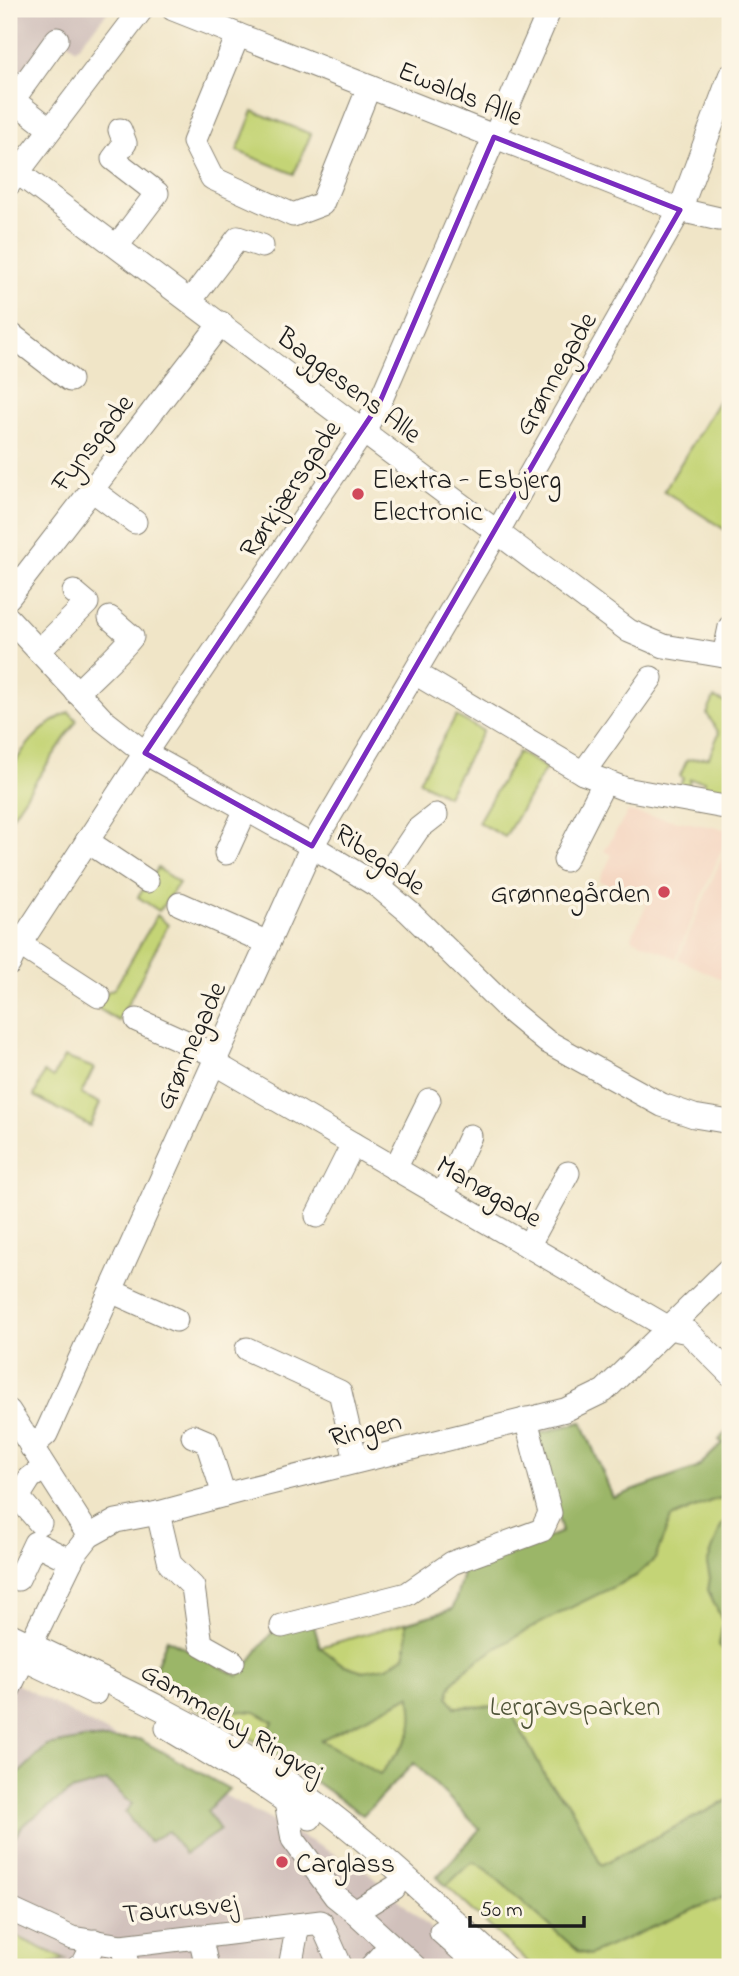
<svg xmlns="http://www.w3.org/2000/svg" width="739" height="1976" font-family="'Indie Flower',sans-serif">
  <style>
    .built { fill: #f4d4bf }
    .industrial { fill: #d0c0bb }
    .green { fill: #c4d476; stroke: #707849; stroke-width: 2 }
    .forest { fill: #9bb667; stroke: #5c6942; stroke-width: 2; fill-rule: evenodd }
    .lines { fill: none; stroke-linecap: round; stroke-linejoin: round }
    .minor-casing { stroke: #868072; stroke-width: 25 }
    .minor { stroke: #fff; stroke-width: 23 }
    .marked { fill: none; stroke: #7b2cbf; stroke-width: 5; stroke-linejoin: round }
    .poi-dot { fill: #d1495b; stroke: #fcf5e5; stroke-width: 2.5 }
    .labels { text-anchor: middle; stroke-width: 7; stroke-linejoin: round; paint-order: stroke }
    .street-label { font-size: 28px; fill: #1c1c1c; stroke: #fcf5e5 }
    .poi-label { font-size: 28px; fill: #1c1c1c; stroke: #fcf5e5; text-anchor: start }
    .park-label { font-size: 28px; fill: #4e5337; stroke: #fcf5e5 }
  </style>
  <rect width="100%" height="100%" fill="#fcf5e5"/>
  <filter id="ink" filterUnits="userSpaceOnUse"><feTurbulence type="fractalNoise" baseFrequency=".0143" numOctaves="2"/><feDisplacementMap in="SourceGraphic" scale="14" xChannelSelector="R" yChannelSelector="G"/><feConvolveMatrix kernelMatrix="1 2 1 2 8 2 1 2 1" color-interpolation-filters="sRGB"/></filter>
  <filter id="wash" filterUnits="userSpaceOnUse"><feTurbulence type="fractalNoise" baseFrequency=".00686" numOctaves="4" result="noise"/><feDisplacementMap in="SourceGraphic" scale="28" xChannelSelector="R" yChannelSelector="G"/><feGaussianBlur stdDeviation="1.57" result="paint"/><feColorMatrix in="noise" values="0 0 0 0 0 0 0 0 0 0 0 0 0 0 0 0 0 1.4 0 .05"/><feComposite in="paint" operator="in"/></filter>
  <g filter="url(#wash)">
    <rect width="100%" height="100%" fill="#f0e5c7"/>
    <g class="built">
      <polygon points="628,812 730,830 676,958 631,938 647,904 599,881 612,855 604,851"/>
      <polygon points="730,838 730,983 678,959"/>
    </g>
    <g class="industrial">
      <polygon points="9,9 110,9 76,49 53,31 9,87"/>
      <polygon points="9,1680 368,1872 473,1967 9,1967"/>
    </g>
    <g class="green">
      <polygon points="253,111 311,134 294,174 237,151"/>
      <polygon points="730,382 730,533 664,491"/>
      <polygon points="714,698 730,704 730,790 724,793 717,791 711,795 702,794 705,781 690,779 688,787 680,785 683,778 680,776 687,760 709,757 719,733 707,714"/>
      <path d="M69 712 77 720 9 821C9 808 6 793 9 781 15 751 43 725 69 712Z"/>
      <polygon points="456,716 483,731 447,796 419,781"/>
      <polygon points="518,752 546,768 505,837 478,822"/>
      <polygon points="158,868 179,883 159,911 138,897"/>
      <polygon points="157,915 168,925 119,1021 97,1008 107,992 115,988"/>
      <polygon points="64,1057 94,1068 81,1094 100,1103 90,1126 34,1096 44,1072 53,1078"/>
      <polygon points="582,1422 613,1498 697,1468 723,1443 719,1440 730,1428 730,1967 533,1967 437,1877 480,1829 414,1763 363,1815 261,1744 149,1683 167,1639 238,1676 251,1661 313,1623 320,1647 453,1609 464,1570 562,1532 536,1434"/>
      <polygon points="9,1933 65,1959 41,1967 9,1967"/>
    </g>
    <g class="forest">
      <path d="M582 1422 613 1498 697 1468 723 1443 719 1440 730 1428V1496L711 1501 671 1518 655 1559 636 1576C598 1595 468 1653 451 1686 449 1689 449 1693 448 1697L455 1707 508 1706 548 1781 570 1805 601 1865 730 1799V1894L589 1955 579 1952 486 1869 474 1862 465 1868 446 1886 437 1877 480 1829 414 1763 363 1815 261 1744 273 1722 255 1712 224 1710 205 1705 152 1677 167 1639 238 1676 273 1631 313 1623 320 1647 342 1664 363 1671 387 1667 404 1656 407 1643 406 1623 453 1609 464 1570 562 1532 536 1434ZM410 1696C419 1736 403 1745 380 1774L321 1740Z"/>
      <polygon points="730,1514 730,1658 719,1645 723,1622 708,1590 710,1578 707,1564 721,1526"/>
      <polygon points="84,1739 139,1739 229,1789 207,1811 220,1830 185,1854 168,1831 149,1842 125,1813 132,1804 107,1781 71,1791 23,1825 9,1846 9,1783 47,1746"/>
    </g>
  </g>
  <g filter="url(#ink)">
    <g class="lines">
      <defs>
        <g id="minor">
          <polyline points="173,9 680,210 719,219 730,219"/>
          <polyline points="238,35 194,142 212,178 293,215 322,204 369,87"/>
          <polyline points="50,129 13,100 57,39"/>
          <polyline points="17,172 629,631 664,646 730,657"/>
          <polyline points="9,184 142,9"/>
          <polyline points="117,246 157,193 113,159 125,143 120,130"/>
          <polyline points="190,301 238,238 262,246"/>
          <polyline points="9,333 70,380"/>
          <polyline points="92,490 135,522"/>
          <polyline points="9,597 221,323"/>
          <polyline points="9,619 103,720 145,753 312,846 379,887 409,912 511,1012 546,1041 662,1105 694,1116 730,1122"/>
          <polyline points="39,651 87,603 74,592"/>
          <polyline points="724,656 730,627"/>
          <polyline points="415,673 583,773 625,789 730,808"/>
          <path d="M77 693C95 674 116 657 132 637L110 618"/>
          <polyline points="583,773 651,678"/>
          <polyline points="87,841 147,881"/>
          <polyline points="226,853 246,809"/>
          <polyline points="565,860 605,781"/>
          <polyline points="379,887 418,829 436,815"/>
          <polyline points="180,904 268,943"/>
          <polyline points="19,944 99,996"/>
          <polyline points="9,964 14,953 145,753 363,432 379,404 550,9"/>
          <polyline points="137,1020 217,1056"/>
          <polyline points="214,1063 669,1328 688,1332 730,1374"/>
          <polyline points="395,1169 429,1100"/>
          <polyline points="442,1196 470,1136"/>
          <polyline points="317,1216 353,1144"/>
          <polyline points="528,1246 568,1173"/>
          <polyline points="111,1291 176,1320"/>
          <polyline points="247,1349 340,1392 356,1461"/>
          <polyline points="9,1411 89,1536"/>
          <polyline points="193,1436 207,1442 224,1495"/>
          <polyline points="31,1447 46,1434 312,846 498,531 680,210 730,76"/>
          <polyline points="158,1513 170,1564 193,1587 201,1644 233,1662"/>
          <polyline points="40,1523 18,1497 30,1478 44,1468"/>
          <polyline points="9,1577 18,1579 35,1543 71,1561"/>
          <polyline points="282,1626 407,1594 452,1563 542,1530 550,1513 526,1419"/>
          <path d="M9 1634C100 1678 192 1720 277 1775 359 1829 431 1901 505 1967"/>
          <polyline points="9,1652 95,1693"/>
          <polyline points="9,1689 74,1555 89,1536 116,1521 158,1513 247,1489 565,1410 604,1391 730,1268"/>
          <polyline points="167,1728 260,1784 310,1818"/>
          <polyline points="286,1802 293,1839 335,1896 355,1912"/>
          <polyline points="9,1909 72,1938 122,1946 321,1922 341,1967"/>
          <polyline points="441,1932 480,1967"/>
          <polyline points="200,1936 207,1967"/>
          <polyline points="391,1945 355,1912 394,1888"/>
          <polyline points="122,1946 128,1967"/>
          <polyline points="78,1967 83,1965 95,1941"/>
          <polyline points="290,1967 298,1925"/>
          <polyline points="371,1967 391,1945 415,1967"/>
        </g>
      </defs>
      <use href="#minor" class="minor-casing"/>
      <use href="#minor" class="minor"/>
    </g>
  </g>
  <path class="marked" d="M494 137 680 210 312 846 145 753 379 404Z"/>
  <g class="poi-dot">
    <circle cx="358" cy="494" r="7"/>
    <circle cx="664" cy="892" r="7"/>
    <circle cx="282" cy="1862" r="7"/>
  </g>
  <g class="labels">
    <g class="street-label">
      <text transform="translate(461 92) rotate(22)" y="10">Ewalds Alle</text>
      <text transform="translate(554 373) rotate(-60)" y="10">Grønnegade</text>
      <text transform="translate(350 384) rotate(37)" y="10">Baggesens Alle</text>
      <text transform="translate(91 442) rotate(-52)" y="10">Fynsgade</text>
      <text transform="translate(289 488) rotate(-56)" y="10">Rørkjærsgade</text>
      <text transform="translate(381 858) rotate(35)" y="10">Ribegade</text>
      <text transform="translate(189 1045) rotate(-66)" y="10">Grønnegade</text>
      <text transform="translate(490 1190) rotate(30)" y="10">Manøgade</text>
      <text transform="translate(365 1428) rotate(-14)" y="10">Ringen</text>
      <text transform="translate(233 1721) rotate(31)" y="10">Gammelby Ringvej</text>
      <text transform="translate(180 1907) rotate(-6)" y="10">Taurusvej</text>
    </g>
    <g class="poi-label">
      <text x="372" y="488">Elextra - Esbjerg<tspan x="372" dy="32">Electronic</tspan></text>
      <text x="650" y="902" text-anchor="end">Grønnegården</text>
      <text x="296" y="1872">Carglass</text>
    </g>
    <g class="park-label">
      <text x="575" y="1715">Lergravsparken</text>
    </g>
  </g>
  <rect width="739" height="1976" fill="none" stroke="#fcf5e5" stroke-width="35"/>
  <path d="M470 1916v10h114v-10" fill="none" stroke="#1c1c1c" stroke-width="3.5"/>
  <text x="480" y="1916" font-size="21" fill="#1c1c1c" stroke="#fcf5e5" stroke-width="5" paint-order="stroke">50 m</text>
</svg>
